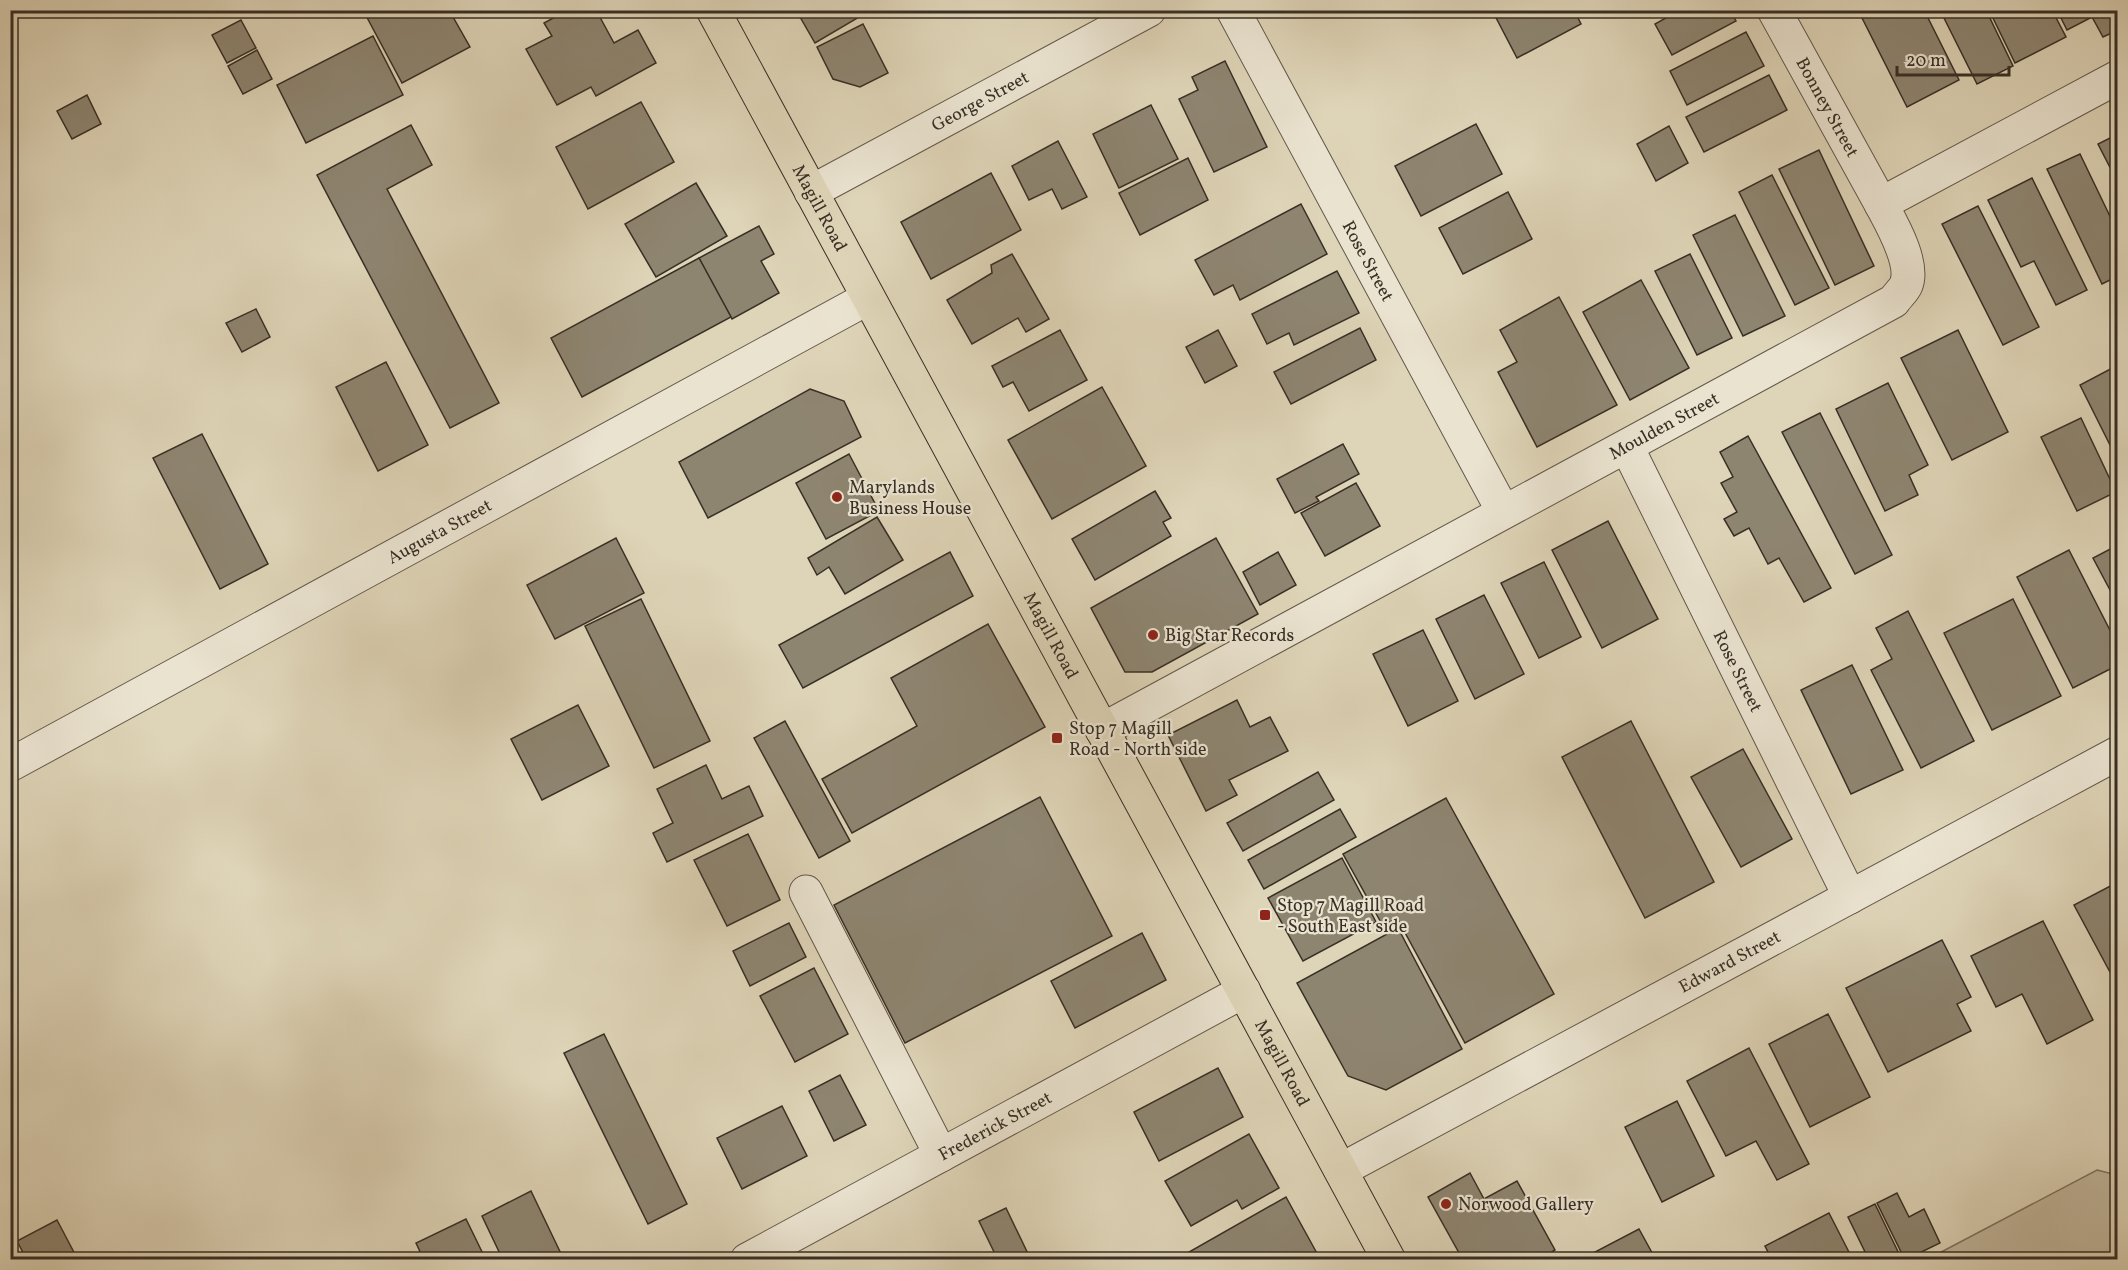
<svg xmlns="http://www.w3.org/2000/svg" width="2128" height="1270" font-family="Vollkorn,serif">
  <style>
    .green { fill: #c2b89e; stroke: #7d7462; stroke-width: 1.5 }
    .building { fill: #8e8571; stroke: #382f25; stroke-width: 1.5 }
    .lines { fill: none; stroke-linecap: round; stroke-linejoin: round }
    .minor-casing { stroke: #62584a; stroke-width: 35 }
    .major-casing { stroke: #382f25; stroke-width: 35 }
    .minor { stroke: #eae3d0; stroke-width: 33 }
    .major { stroke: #ded4b7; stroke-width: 33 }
    .poi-dot { fill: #8f2418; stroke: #eae3d0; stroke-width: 2 }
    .labels { text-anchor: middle; stroke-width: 4.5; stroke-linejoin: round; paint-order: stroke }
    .street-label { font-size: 18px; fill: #382f25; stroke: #eae3d0 }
    .poi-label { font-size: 18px; fill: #382f25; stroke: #eae3d0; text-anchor: start }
  </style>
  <rect width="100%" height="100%" fill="#ded4b7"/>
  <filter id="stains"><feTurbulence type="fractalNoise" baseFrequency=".00333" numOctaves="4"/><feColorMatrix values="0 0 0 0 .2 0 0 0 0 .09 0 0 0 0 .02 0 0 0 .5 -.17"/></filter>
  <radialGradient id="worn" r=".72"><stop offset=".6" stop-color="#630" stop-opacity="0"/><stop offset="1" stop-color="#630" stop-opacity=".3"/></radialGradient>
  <polygon class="green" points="2097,1170 2117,1175 2117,1259 1928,1259"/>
  <g class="building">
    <polygon points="363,10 449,10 470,47 402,83"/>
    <polygon points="568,10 596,10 614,43 638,30 656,63 596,96 591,87 557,105 526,49 552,36 544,23"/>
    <polygon points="796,10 871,10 815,43"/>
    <polygon points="1492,10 1574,10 1581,24 1517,58"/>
    <polygon points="1680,10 1730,10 1736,21 1672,55 1655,24"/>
    <polygon points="1858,10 1924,10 1959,80 1907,107"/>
    <polygon points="1940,10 1986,10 2013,66 1977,84"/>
    <polygon points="1989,10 2052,10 2066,37 2015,63"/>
    <polygon points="2057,10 2118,10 2118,30 2103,37 2092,17 2067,30"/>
    <polygon points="241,20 256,48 227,63 212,35"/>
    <polygon points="863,24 888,73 860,87 833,79 817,47"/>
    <polygon points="1746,32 1764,66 1687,105 1670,71"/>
    <polygon points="373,36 403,95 306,143 277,85"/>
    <polygon points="257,50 272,79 243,94 228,66"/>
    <polygon points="1225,61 1267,147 1214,172 1179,99 1198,90 1192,77"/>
    <polygon points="1769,75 1787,110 1704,152 1686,117"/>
    <polygon points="87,95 101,124 72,139 57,111"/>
    <polygon points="641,102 674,162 588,209 556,147"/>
    <polygon points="1151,105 1178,159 1119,188 1093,134"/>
    <polygon points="1476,124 1502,174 1421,216 1395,166"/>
    <polygon points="411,125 432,165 387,189 499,403 450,428 317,175"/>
    <polygon points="1669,126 1688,163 1656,181 1637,144"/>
    <polygon points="2118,134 2118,183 2098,144"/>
    <polygon points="1058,141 1087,197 1062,209 1052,189 1029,200 1012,166"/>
    <polygon points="1819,150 1874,266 1835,285 1779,169"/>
    <polygon points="2080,154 2118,233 2118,276 2102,284 2047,169"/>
    <polygon points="1188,158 1208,200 1140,235 1119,193"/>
    <polygon points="991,173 1021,230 931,279 901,222"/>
    <polygon points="1772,175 1829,288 1795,305 1739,192"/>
    <polygon points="2032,178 2087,290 2056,305 2034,261 2021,267 1988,200"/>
    <polygon points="696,183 727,236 656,277 625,224"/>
    <polygon points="1508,192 1532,239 1463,274 1439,228"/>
    <polygon points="1301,204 1327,254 1240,300 1233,285 1214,295 1195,260"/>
    <polygon points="1978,206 2039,327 2003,345 1942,224"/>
    <polygon points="1735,215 1785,316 1743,336 1693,235"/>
    <polygon points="759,226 774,254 761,261 779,293 732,319 699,258"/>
    <polygon points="1012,254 1049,319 1026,332 1018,318 972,344 947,300 992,273 991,265"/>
    <polygon points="1690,254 1732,338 1697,355 1655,271"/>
    <polygon points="699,258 731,317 582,397 551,338"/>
    <polygon points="1337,271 1359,313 1294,345 1289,333 1267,344 1252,314"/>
    <polygon points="1641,280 1689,368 1630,400 1583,312"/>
    <polygon points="1559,297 1617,405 1537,447 1498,372 1517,362 1500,330"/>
    <polygon points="256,309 270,337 242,352 226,323"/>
    <polygon points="1360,328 1376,360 1291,404 1274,372"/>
    <polygon points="1060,330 1087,380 1029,411 1013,382 1003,387 992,366"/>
    <polygon points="1218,330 1237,366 1205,383 1186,347"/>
    <polygon points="1958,330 2008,432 1952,460 1901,358"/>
    <polygon points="386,362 428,445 378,471 336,387"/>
    <polygon points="2118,365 2118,457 2116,457 2080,385"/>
    <polygon points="1888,383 1928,465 1909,475 1918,495 1885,511 1836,409"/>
    <polygon points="1102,387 1146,466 1052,519 1008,440"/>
    <polygon points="810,389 844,401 861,437 708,518 679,462"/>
    <polygon points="1820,413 1892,555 1855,574 1782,432"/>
    <polygon points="2081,418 2116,492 2077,511 2041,437"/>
    <polygon points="202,434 268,564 220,589 153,458"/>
    <polygon points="1748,436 1831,588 1804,602 1779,558 1768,564 1749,528 1734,536 1724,519 1737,512 1721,483 1733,477 1720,452"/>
    <polygon points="1343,444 1359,474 1316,497 1319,501 1295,513 1277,479"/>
    <polygon points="849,454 879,511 826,539 796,483"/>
    <polygon points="1356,483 1380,526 1325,556 1301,513"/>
    <polygon points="1155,491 1171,518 1163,522 1171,536 1095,580 1072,539"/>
    <polygon points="877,517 903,560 845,594 829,567 817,575 808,558"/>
    <polygon points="1608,521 1658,619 1602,648 1552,550"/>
    <polygon points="616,538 644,593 555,639 527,585"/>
    <polygon points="1216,538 1258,614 1152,672 1125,672 1091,608"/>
    <polygon points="2118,545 2118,605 2093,558"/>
    <polygon points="2069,550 2118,646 2118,665 2073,688 2017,577"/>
    <polygon points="950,552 973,596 803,688 779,645"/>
    <polygon points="1278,552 1296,585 1260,605 1243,572"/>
    <polygon points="1544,562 1581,637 1539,658 1501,583"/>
    <polygon points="1484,595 1524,674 1475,699 1436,619"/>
    <polygon points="641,599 710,741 654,768 585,626"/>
    <polygon points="2013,599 2061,696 1992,730 1944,633"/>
    <polygon points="1908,611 1974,741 1921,768 1871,670 1892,659 1876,628"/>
    <polygon points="988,624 1045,727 852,833 822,779 917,726 891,678"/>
    <polygon points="1423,630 1458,701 1408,726 1373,654"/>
    <polygon points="1852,665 1903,770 1851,794 1801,690"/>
    <polygon points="1237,700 1250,727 1270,717 1288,751 1229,780 1237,795 1206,811 1168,735"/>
    <polygon points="578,705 609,766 542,800 511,739"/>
    <polygon points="785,721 850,841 819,858 754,738"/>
    <polygon points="1631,721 1714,882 1645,918 1562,757"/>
    <polygon points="1743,749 1792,839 1741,867 1691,777"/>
    <polygon points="706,765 722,799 749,786 763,816 667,862 653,833 673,823 657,789"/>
    <polygon points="1318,772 1334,800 1243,851 1227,823"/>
    <polygon points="1040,797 1112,936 905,1043 834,905"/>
    <polygon points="1446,798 1554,994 1465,1043 1397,918 1383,926 1343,854"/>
    <polygon points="1340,809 1356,837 1264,889 1248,860"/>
    <polygon points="748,834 780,900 727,926 694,860"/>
    <polygon points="1342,858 1376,922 1303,961 1268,898"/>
    <polygon points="2118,882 2118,987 2074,905"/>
    <polygon points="2043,921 2093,1020 2047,1044 2022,994 1996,1007 1971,956"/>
    <polygon points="789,923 806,957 750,986 733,951"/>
    <polygon points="1398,928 1462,1049 1386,1090 1348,1076 1297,983"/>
    <polygon points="1142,933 1166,980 1075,1028 1051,981"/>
    <polygon points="1942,940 1971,997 1957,1004 1971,1031 1888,1072 1846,988"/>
    <polygon points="814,968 848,1034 795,1062 760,996"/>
    <polygon points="1828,1014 1870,1097 1810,1127 1769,1044"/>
    <polygon points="604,1034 687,1204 648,1224 564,1053"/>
    <polygon points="1749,1048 1809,1164 1777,1180 1756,1141 1726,1156 1687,1081"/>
    <polygon points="1218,1068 1243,1117 1159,1161 1134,1112"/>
    <polygon points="840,1075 866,1125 834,1141 809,1091"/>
    <polygon points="1677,1101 1714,1176 1662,1202 1625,1127"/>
    <polygon points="782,1106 807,1156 742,1189 717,1138"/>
    <polygon points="1249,1134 1279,1188 1242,1209 1237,1200 1191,1226 1165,1181"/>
    <polygon points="1470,1173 1484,1199 1517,1181 1555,1250 1538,1260 1463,1260 1428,1197"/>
    <polygon points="531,1191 564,1260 503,1260 482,1216"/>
    <polygon points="1897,1193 1909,1217 1924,1209 1940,1243 1905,1260 1877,1203"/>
    <polygon points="1286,1197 1319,1257 1315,1260 1175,1260"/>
    <polygon points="1875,1204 1902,1260 1869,1260 1848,1217"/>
    <polygon points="1006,1208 1031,1260 998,1260 979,1221"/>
    <polygon points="1829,1213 1853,1260 1772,1260 1765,1246"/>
    <polygon points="466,1219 486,1260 424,1260 416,1243"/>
    <polygon points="57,1220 78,1260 27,1260 17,1241"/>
    <polygon points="1639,1229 1656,1260 1596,1260 1593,1253"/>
  </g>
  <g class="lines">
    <defs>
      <g id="minor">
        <path id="s1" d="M1233 10 1503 511"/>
        <path id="s2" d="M1774 10 1881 204"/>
        <path id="s3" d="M811 192 1149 10"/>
        <path id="s4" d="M1627 447 1850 897"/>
        <path id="s5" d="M1102 730 1894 301C1897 296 1904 290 1906 285 1915 263 1891 223 1881 204L2118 77"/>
        <path id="s6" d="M10 765 868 298"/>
        <polyline points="806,892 941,1155"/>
        <path id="s7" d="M1341 1170 2118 753"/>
        <path id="s8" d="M747 1260 1244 991"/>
      </g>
      <g id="major">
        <path id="s9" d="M713 10 1389 1260"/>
      </g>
    </defs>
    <use href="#minor" class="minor-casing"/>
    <use href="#major" class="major-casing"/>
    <use href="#minor" class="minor"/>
    <use href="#major" class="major"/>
  </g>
  <g class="poi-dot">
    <circle cx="837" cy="497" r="6"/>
    <circle cx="1153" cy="635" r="6"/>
    <rect x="1051" y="732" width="12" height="12" rx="3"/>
    <rect x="1259" y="909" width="12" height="12" rx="3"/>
    <circle cx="1446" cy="1204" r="6"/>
  </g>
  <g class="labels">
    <g class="street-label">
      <text dy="6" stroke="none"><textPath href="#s3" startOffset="192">George Street</textPath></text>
      <text dy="6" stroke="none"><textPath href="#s2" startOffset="111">Bonney Street</textPath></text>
      <text dy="6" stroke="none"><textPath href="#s9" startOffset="225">Magill Road</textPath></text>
      <text dy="6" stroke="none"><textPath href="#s1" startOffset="285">Rose Street</textPath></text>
      <text dy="6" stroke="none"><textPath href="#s5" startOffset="639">Moulden Street</textPath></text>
      <text dy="6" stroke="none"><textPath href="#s6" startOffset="489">Augusta Street</textPath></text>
      <text dy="6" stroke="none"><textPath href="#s9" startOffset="711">Magill Road</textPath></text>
      <text dy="6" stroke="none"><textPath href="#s4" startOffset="250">Rose Street</textPath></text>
      <text dy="6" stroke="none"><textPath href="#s7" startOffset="441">Edward Street</textPath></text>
      <text dy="6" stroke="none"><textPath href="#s9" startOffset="1197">Magill Road</textPath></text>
      <text dy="6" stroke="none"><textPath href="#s8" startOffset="282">Frederick Street</textPath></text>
    </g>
    <g class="poi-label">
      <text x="849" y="493">Marylands<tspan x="849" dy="21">Business House</tspan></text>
      <text x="1165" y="641">Big Star Records</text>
      <text x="1069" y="734">Stop 7 Magill<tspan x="1069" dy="21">Road - North side</tspan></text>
      <text x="1277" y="911">Stop 7 Magill Road<tspan x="1277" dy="21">- South East side</tspan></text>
      <text x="1458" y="1210">Norwood Gallery</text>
    </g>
  </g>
  <rect width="2128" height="1270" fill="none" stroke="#ded4b7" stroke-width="36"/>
  <rect x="12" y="12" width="2104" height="1246" fill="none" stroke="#382f25" stroke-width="3"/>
  <rect x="18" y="18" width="2092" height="1234" fill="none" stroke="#382f25" stroke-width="1.5"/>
  <path d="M1897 66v9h112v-9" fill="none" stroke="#382f25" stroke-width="3"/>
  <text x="1906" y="66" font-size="18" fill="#382f25" stroke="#eae3d0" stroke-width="4.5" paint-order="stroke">20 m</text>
  <rect width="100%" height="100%" filter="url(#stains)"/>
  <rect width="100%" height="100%" fill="url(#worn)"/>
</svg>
